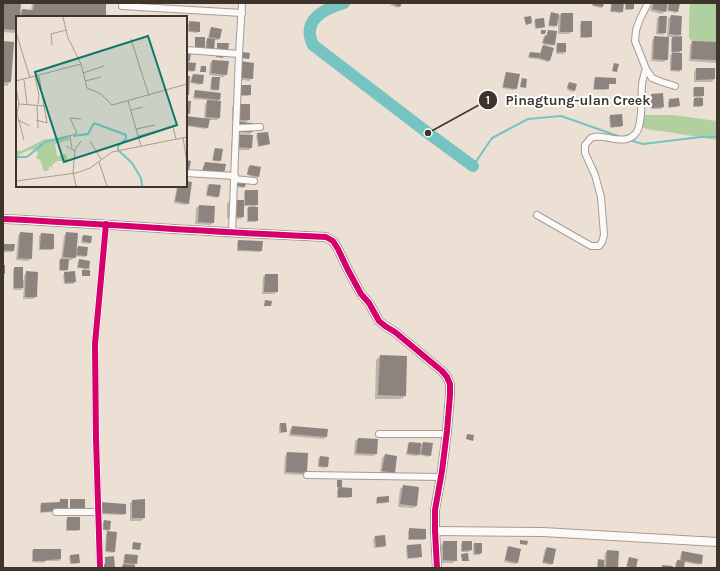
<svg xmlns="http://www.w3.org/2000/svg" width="720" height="571" font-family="Karla,sans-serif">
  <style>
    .forest { fill: #b0d0a0 }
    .shadow { fill: #0003 }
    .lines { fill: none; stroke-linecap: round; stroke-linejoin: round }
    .stream { stroke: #76c3c1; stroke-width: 2 }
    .river { stroke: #76c3c1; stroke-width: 12 }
    .building { fill: #8d837f }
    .minor-casing { stroke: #a59c93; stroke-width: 8 }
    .tertiary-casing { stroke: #a59c93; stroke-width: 10 }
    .minor { stroke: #fcfaf9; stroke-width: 6 }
    .tertiary { stroke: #fcfaf9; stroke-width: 8 }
    .cycleway-casing { stroke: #fff; stroke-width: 8 }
    .cycleway { stroke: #d6006c; stroke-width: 6 }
    .inset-river { fill: none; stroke: #76c3c1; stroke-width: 2 }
    .inset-road { fill: none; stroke: #a69c91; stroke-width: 1 }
    .view { fill: #0f766e; fill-opacity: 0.15; stroke: #0f766e; stroke-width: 2 }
    .inset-edge { fill: none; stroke: #3d352c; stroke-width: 2 }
    .leader { fill: none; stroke: #3d352c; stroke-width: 1.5 }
    .callout-dot { fill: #3d352c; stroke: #fff; stroke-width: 1.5 }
    .mark-label { font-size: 12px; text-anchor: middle; font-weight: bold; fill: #fff }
    .callout-label { font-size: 14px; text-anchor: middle; font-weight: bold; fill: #3d352c; stroke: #fff; stroke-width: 4; stroke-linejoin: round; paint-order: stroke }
  </style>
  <rect width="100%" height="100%" fill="#ece0d4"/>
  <g class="forest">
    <polygon points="690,3 717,3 717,43 693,42 689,38 689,20"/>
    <polygon points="643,115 673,115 717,121 717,140 662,131 650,130 642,127"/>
  </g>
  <g class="shadow">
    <polygon points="3,3 15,3 19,13 22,10 31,11 32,3 105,3 105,17 17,17 17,30 14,33 3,32"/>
    <polygon points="391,3 400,3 398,8 390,5"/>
    <polygon points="593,3 603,3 602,7 601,8 592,6"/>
    <polygon points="611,3 623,3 622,11 621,13 610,12"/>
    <polygon points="625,3 633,3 633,8 632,10 625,10"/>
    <polygon points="652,3 667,3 665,11 662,14 650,11"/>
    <polygon points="669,3 679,3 677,11 676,13 667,11"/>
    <polygon points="551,14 556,26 554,27 548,26 550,15"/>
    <polygon points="561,14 572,14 572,31 569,34 558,34 558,17"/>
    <polygon points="671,16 681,17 680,35 677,37 681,51 678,54 681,54 681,70 679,72 670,71 670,55 673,53 671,53 671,39 673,37 668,37 667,59 664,62 651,61 652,40 655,37 667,38 668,18"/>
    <polygon points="659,17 666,17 665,33 663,35 656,34 657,18"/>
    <polygon points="536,20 544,27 543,28 535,29 534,21"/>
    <polygon points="190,22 199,31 197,33 188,32 188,24"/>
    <polygon points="582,22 591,36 589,38 580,38 580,24"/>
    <polygon points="211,28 221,30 219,39 218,40 214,40 205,52 206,41 208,39 210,29"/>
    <polygon points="548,31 554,44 553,46 546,45 549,61 548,62 537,59 528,58 529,54 530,53 540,54 542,47 545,44 542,44 543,38 544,37 544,39 546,39 547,32"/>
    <polygon points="3,42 10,82 7,86 3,85"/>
    <polygon points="692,42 717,43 717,63 689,61 690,45"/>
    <polygon points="557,44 565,52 564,54 556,54 556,46"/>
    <polygon points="186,52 189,61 187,63 194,70 193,72 186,71"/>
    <polygon points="213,61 226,74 224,77 209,75 210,63"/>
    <polygon points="238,65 252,78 249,81 236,79"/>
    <polygon points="696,69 714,79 712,82 694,82 694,72"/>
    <polygon points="506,73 516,89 514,90 502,88 505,74"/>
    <polygon points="193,75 202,83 200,85 190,83 192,76"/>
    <polygon points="212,78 218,89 217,91 210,90 211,79"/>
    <polygon points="595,78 615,84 608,84 608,89 606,90 593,90 594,80"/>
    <polygon points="568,84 574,90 573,92 567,90"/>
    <polygon points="250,86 250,95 248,96 235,96"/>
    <polygon points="695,88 703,96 700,99 702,106 700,107 693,107 693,101 696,97 693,97 693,89"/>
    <polygon points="195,91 219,100 216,102 219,118 217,120 208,120 208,127 206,129 186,126 186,117 204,119 205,104 209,100 193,99 194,93"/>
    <polygon points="662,94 663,107 661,109 651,109 650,96 652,95"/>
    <polygon points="670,100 679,106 677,107 668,108 668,102"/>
    <polygon points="235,105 249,120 245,123 252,124 252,132 250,134 238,133 238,124 241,122 232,122 232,107"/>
    <polygon points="610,116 622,126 620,127 610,128 609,117"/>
    <polygon points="257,134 269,144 267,145 258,147 256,136"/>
    <polygon points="234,135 251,148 249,150 231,150 232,138"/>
    <polygon points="215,149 220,161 219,162 212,161 214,150"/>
    <polygon points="250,166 258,176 256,178 247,175 248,167"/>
    <polygon points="232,178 244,187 243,188 231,186"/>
    <polygon points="186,182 188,203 186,205 174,203 177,186 186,186"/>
    <polygon points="209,185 218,196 217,198 206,196 207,186"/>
    <polygon points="246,191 257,205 254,208 257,220 255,222 247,222 247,209 250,206 243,206 243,217 241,219 227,219 227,203 230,201 244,201 244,192"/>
    <polygon points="199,206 213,223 210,225 195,224 196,208"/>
    <polygon points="20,233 31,258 28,261 16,260 18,235"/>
    <polygon points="66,233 76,249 78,247 86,256 85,257 75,256 72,260 68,260 67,270 66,271 59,271 59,261 61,259 64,236"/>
    <polygon points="41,234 53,249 51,250 39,250 39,236"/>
    <polygon points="83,236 90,242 89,244 81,243 82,237"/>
    <polygon points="239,241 261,250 260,252 237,251 237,242"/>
    <polygon points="4,245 13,251 12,252 3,252 3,246"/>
    <polygon points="79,260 88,268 85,271 89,271 88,276 82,276 82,271 84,269 77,268 78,262"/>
    <polygon points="15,268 22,280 24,280 24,275 27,272 36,297 33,299 23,299 24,287 21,290 13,290 13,270"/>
    <polygon points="65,273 75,282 73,284 64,284 63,275"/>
    <polygon points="265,275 277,292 274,294 262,294 263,277"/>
    <polygon points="380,356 405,396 401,399 375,399 376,360"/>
    <polygon points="281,424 286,431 284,433 279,433 279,425"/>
    <polygon points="292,427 326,437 324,439 289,436 290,430"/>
    <polygon points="358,439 376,454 373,456 354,455 355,441"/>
    <polygon points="409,443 421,444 423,443 430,455 428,457 420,455 420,453 417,456 406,455 408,444"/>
    <polygon points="287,453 306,472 304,475 284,474 285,456"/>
    <polygon points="385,455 394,472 392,475 380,474 382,458"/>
    <polygon points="320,457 327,466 325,468 318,467 318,459"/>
    <polygon points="337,481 341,486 338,488 351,496 349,498 337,498 337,490 340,487 337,487"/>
    <polygon points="403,486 418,488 416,506 414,508 398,507 400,489"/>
    <polygon points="377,498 388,502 386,503 376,504 376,499"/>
    <polygon points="61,500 66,511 40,513 40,506 41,504 59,503 59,502"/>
    <polygon points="144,500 144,518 141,521 130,521 130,503 133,501"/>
    <polygon points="98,505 125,514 123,515 97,514"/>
    <polygon points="68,518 79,530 78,531 66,531 66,520"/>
    <polygon points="104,521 109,530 108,531 102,530 103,523"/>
    <polygon points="410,529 425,539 423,540 408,540 408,531"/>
    <polygon points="108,532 114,552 113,553 105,552 106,534"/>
    <polygon points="384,536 385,546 384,547 374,548 373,539 375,537"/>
    <polygon points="444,542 456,560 453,563 441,563 441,545"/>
    <polygon points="463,542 471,550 469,552 461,552 461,544"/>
    <polygon points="474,544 481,553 480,555 473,555 473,545"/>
    <polygon points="408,546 421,556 419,558 407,559 406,547"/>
    <polygon points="508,547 517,563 515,564 504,562 507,549"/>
    <polygon points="547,548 552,564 550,565 542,563 545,549"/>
    <polygon points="34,550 60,550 60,559 59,561 45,561 44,563 32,562 32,551"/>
    <polygon points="608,551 616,568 597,568 597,562 599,560 604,561 605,553"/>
    <polygon points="683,552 701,563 699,565 684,562 683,568 675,568 675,563 677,562 679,562 681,553"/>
    <polygon points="126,555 136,563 134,565 134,568 120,568 123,565 124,556"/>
    <polygon points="71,556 79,562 77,564 70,564 69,557"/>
    <polygon points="629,558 635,567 635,568 626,567 628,560"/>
  </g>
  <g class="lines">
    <g class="stream">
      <polyline points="629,140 643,144 701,137 717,137"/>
      <polyline points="473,166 492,138 528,119 561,116 621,137"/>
    </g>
    <path class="river" d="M344 3C324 9 301 20 313 45L428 133 473 166"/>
  </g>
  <g class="building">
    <polygon points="3,3 21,3 20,17 17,17 17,30 3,29"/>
    <polygon points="34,3 106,3 106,17 21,17 22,9 33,10"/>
    <polygon points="390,3 402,3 400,7"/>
    <polygon points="593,3 604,3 603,7 593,5"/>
    <polygon points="612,3 624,3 623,12 611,11"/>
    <rect x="626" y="3" width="8" height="6"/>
    <polygon points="654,3 668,3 666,12 652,9"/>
    <polygon points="669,3 680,3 678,12 668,10"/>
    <polygon points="551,12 559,14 557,26 549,25"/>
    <polygon points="561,13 573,13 573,32 560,32"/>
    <polygon points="671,15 682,16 681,35 669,34"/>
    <polygon points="531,16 532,23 526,25 524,17"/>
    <polygon points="659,16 667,16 666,33 658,33"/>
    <polygon points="544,18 545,27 536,28 535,19"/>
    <polygon points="189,21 200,22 200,32 189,31"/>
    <rect x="581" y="21" width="11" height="16"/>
    <polygon points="211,27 222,29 220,39 209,37"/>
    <polygon points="541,30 546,30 545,34 541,34"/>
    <polygon points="548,30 557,31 555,45 543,43 545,35 547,36"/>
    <polygon points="654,36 669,37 668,60 653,59"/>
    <polygon points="682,36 682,51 672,52 672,37"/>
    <rect x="195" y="37" width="10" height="11"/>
    <polygon points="207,38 215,39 214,51 206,51"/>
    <polygon points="3,41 14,42 11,82 3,82"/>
    <polygon points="692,41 717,42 717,60 691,59"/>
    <polygon points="217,43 229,43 228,51 217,51"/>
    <rect x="557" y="43" width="9" height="9"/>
    <polygon points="543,45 554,48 550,61 539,58"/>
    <polygon points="186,51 191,51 190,61 186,61"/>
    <polygon points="242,52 250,53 249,59 241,58"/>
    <polygon points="530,52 540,53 539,58 529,57"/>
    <polygon points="672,53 682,53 682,70 671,70"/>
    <polygon points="216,54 224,54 223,58 216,57"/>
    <polygon points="212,60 229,61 227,75 211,73"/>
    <polygon points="240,61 254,63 253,79 238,77"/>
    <polygon points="186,62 196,63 195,71 186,70"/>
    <polygon points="614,63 619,64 617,72 612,71"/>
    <polygon points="201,66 206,66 206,72 200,72"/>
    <polygon points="696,68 715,68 715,79 696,80"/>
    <polygon points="506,72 520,74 517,89 503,87"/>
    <polygon points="193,74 204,75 203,84 191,82"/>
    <polygon points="186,76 190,76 189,95 186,95"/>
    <polygon points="212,77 220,77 219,90 211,89"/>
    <polygon points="595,77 616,78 616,84 609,84 609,89 594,89"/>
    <polygon points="522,78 527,79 526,88 520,87"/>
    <polygon points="569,82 577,84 575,91 567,88"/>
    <rect x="236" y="85" width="15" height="10"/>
    <rect x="694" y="87" width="10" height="9"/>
    <polygon points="195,90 221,93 220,100 194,97"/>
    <polygon points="663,93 664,107 652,108 651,94"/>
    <polygon points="679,98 680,106 669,107 669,99"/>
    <rect x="694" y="98" width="9" height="8"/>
    <polygon points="207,100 221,101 220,118 206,117"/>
    <polygon points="186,101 191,101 190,114 186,113"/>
    <rect x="234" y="104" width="16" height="16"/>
    <polygon points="622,114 623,126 611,127 610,115"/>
    <polygon points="186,116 210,119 208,128 186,125"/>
    <polygon points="240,122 253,123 253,132 239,132"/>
    <polygon points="268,132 270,144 259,146 257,133"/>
    <polygon points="234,134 253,135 252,148 233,147"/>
    <polygon points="215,148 223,149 221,161 213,160"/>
    <polygon points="186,160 191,161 189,170 186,170"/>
    <polygon points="205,162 226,164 224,174 202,171"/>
    <polygon points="250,165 261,167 259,177 247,174"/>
    <polygon points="233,176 247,178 245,187 232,185"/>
    <polygon points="186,181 192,182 189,204 175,201 178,186 186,186"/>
    <polygon points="209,184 221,185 219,197 207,195"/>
    <rect x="245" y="190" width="13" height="15"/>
    <rect x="230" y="200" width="14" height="17"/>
    <polygon points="199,205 215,206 214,223 198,222"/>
    <rect x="248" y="207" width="10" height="14"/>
    <polygon points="20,232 33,233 32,259 18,258"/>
    <polygon points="66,232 78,233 76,258 63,257"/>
    <polygon points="41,233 54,234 54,249 40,249"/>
    <polygon points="83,235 92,236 91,243 82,241"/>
    <polygon points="238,240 263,241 262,251 238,250"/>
    <polygon points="4,244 15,244 14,251 3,250"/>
    <polygon points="78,246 88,247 87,256 77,255"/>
    <polygon points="60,259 69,259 68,270 60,270"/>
    <polygon points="79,259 90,261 89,269 78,267"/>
    <rect x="3" y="265" width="2" height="9"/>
    <rect x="14" y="267" width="9" height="21"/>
    <rect x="82" y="270" width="8" height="6"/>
    <polygon points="26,271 38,272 37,297 25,297"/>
    <polygon points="75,271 76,282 65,283 64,272"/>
    <polygon points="265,274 278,274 278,292 264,292"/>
    <polygon points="265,300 272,301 271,306 264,306"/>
    <polygon points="380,355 407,356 406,396 378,395"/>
    <polygon points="280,423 286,423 287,432 281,432"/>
    <polygon points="292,426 328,429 327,437 291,434"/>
    <polygon points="467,434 474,435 473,441 466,439"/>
    <polygon points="358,438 378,439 377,454 356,453"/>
    <polygon points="409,442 421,443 420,455 407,453"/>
    <polygon points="423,442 433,443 431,456 421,454"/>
    <polygon points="287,452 308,453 307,473 286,472"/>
    <polygon points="385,454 397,456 395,473 382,471"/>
    <polygon points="320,456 329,457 328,467 319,466"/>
    <rect x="337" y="480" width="5" height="7"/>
    <polygon points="403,485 419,487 417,506 400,504"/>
    <polygon points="338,487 352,488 352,497 338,497"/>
    <polygon points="389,496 389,502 377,503 377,497"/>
    <polygon points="60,499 68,499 68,510 41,512 41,503 60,502"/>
    <polygon points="70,499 85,499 85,511 74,511 74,508 70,508"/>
    <polygon points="145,499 145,518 132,518 132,500"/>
    <polygon points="99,502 126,504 126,514 98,513"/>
    <rect x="67" y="517" width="13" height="13"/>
    <polygon points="104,520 111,521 110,530 103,529"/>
    <polygon points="409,528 426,529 426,539 409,539"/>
    <polygon points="107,531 117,532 115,552 106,551"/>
    <polygon points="385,535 386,546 376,547 375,536"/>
    <polygon points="520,540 528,541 527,545 520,544"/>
    <polygon points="443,541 457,541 457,561 443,560"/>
    <polygon points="462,541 472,541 472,550 462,551"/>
    <polygon points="133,542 141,543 140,550 132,549"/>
    <polygon points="474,543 482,543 482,553 475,554"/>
    <polygon points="421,544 422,557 408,558 407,545"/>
    <polygon points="508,546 521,549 518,563 505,560"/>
    <polygon points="547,547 556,549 553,564 543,562"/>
    <polygon points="33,549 61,549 61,559 46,560 46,561 33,561"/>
    <polygon points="607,550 619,551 618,568 606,568"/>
    <polygon points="682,551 703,555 702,564 681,560"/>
    <polygon points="468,553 469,561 462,561 461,554"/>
    <polygon points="79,554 80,563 71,563 70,555"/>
    <polygon points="125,554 138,555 137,564 124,563"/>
    <polygon points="114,556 115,568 99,568 99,565 105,564 105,557"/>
    <polygon points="629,557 638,559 636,568 627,566"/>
    <polygon points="598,559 604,560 604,568 598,568"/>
    <polygon points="677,560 685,561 684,568 676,568"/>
    <polygon points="123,564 135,565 135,568 122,568"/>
    <polygon points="662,565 673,566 672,568 662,568"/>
  </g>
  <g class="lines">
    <defs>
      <g id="minor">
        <polyline points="648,3 640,19 636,30 635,41 646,69 652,78 662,82 675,86"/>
        <polyline points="122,6 242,13"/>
        <polyline points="186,50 239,54"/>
        <polyline points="236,128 260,127"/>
        <polyline points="186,173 235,176"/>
        <polyline points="234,179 254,181"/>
        <path d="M537 215 591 246H599L602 242 604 235 601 197 595 175 585 153V145C587 143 589 140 591 138 604 132 624 148 636 133 643 124 641 97 642 84 643 79 644 74 646 69"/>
        <polyline points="232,232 239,54 242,3"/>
        <polyline points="379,434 447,434"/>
        <polyline points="307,475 441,477"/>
        <polyline points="56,512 98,512"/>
        <polyline points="100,568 96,438 95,344 106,224"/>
      </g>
      <g id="tertiary">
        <path d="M3 219C111 224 218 233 326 237L333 241 338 249 348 270 361 294 369 303 379 321 385 326 395 332 442 371 447 377 450 384V395L447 431 442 471 435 510V531L437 568"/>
        <polyline points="435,531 543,532 717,542"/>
      </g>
    </defs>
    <use href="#minor" class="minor-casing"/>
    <use href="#tertiary" class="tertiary-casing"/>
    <use href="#minor" class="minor"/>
    <use href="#tertiary" class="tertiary"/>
    <defs>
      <g id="cycleway">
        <path d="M3 219C111 224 218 233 326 237L333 241 338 249 348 270 361 294 369 303 379 321 385 326 395 332 442 371 447 377 450 384V395L447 431 442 471 435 510V531L437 568"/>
        <polyline points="100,568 96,438 95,344 106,224"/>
      </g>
    </defs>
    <use href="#cycleway" class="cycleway-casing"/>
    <use href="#cycleway" class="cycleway"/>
  </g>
  <g transform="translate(16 16)">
    <rect width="171" height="171" fill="#ece0d4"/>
    <path d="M53 122 54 124 39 128 41 140 50 138 52 145H41L36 149 37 153 34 150 32 155H28L24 144 20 142 22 136 16 133 4 138 0 148V134L5 135 29 123Z" fill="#b0d0a0"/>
    <path class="inset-river" d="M78 107 110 119V123L102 130V134L116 147 125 162 126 170M57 120 72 118 78 107M0 141H11L29 126 54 120"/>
    <path class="inset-road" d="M47 1 52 22 65 48 71 72 85 78 96 89 171 68M0 16 14 62M115 23 133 80M36 29 35 18 50 14M67 57 88 50M19 61 23 79 22 88M8 64 11 88M0 65 65 48M69 65 85 61M0 72 3 88 1 98 8 124M112 85 125 130M3 88 29 90M21 89 22 112M115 94 127 91M2 104 14 110M20 104 31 107 23 60M157 111 160 123M120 113 139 109M122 120 141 115M167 121 171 147M74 125 85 143M50 130 59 135 57 156 60 170M56 132 54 120 61 117 54 102 65 103M58 135 65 125M83 146 91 170M0 165 60 157 74 152 96 136 171 121"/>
    <path class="view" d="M132 20 161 109 48 146 19 56Z"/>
    <rect width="171" height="171" class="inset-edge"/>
  </g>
  <path class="leader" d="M428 133L488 100"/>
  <g class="callout-dot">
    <circle cx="428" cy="133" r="4"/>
    <circle cx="488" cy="100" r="10"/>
  </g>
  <g class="mark-label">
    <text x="488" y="104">1</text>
  </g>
  <g class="callout-label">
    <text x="578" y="105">Pinagtung-ulan Creek</text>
  </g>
  <rect width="720" height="571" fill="none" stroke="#3d352c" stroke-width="8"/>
</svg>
